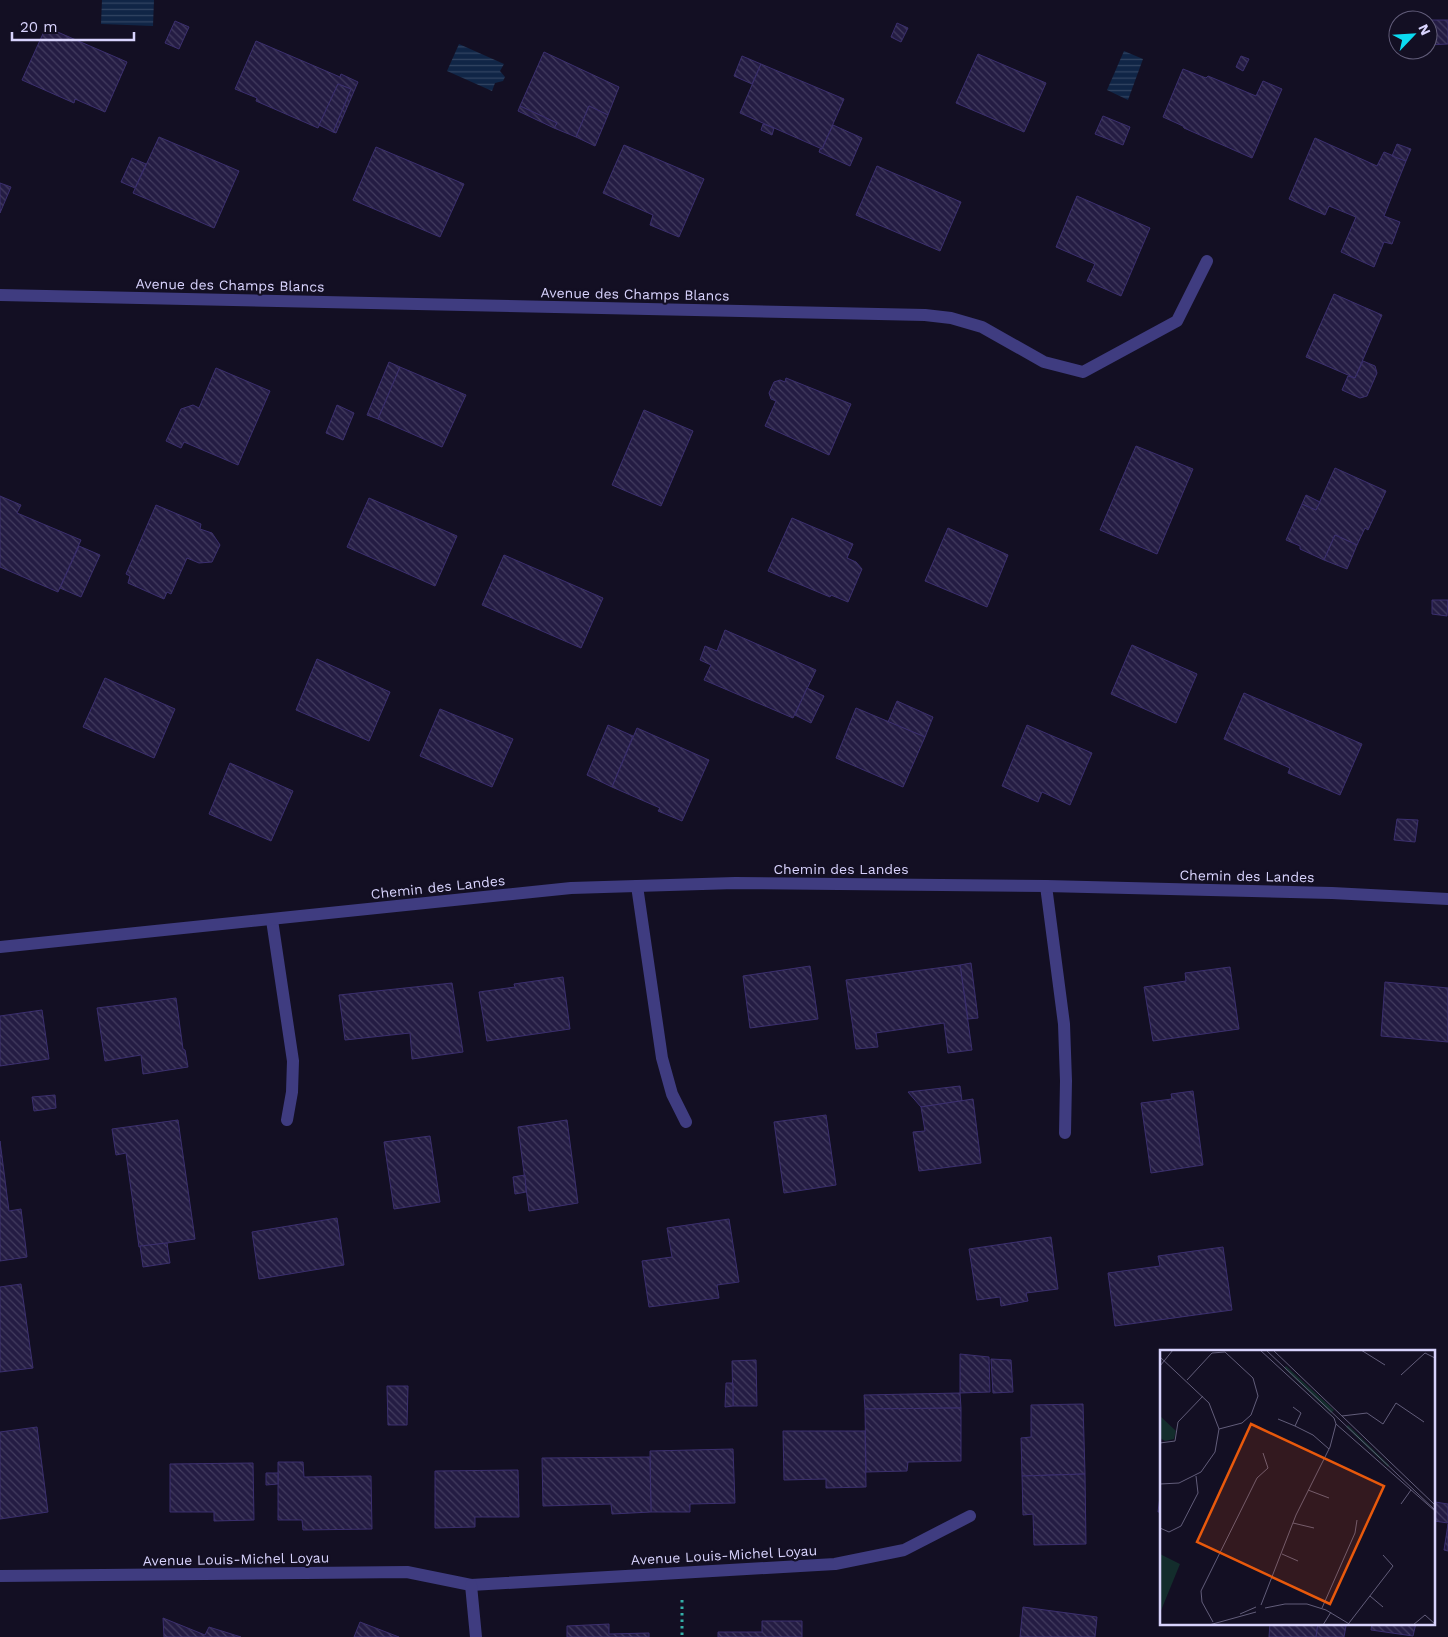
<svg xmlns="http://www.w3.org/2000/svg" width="1448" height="1637" font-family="'Work Sans',sans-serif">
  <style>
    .water { fill: url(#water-rules) }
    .building { fill: url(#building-back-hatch); stroke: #3b2f6e }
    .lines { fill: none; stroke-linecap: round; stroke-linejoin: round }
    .path { stroke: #34b0a8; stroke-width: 3; stroke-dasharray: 2.5 4; stroke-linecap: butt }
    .minor { stroke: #3f3c80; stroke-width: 12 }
    .tertiary { stroke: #3f3c80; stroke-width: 12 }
    .labels { text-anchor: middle; stroke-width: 4.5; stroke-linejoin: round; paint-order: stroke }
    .street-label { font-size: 14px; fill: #d8d3fd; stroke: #130f23 }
    .inset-road { fill: none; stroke: #625d7a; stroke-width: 1 }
    .view { fill: #e8590c; fill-opacity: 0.15; stroke: #e8590c; stroke-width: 2.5 }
    .inset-edge { fill: none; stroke: #d8d3fd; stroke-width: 2.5 }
  </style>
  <defs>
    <pattern id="water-rules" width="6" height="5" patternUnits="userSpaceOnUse" patternTransform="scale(1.25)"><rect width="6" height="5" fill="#102546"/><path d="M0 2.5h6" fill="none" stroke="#324462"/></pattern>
    <pattern id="building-back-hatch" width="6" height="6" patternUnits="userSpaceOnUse" patternTransform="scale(1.25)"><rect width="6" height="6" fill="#241c43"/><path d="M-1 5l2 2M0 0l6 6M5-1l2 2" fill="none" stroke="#433c5f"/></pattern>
  </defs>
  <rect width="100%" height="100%" fill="#130f23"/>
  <g class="water">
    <polygon points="102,0 154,0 153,26 101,24"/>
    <polygon points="459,44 504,64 500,71 505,77 503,81 495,83 492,91 447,71"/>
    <polygon points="1124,51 1143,59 1128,100 1107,90"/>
  </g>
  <g class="building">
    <polygon points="1428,20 1448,20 1448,44 1428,45"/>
    <polygon points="175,21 189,27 179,49 165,43"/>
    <polygon points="897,23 908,28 901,42 891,37"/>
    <polygon points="46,27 127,62 105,112 75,99 74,103 22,80"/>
    <polygon points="256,41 340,77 341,74 358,82 336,133 333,132 351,89 338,84 318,128 256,101 257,98 235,89"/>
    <polygon points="544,52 619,87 608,115 589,106 576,137 554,128 557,123 520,106"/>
    <polygon points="978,54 1046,83 1024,132 956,103"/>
    <polygon points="742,56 761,64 752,84 734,76"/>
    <polygon points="1241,56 1249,59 1243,71 1236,67"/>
    <polygon points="761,64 844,99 822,149 740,113"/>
    <polygon points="1183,69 1206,78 1208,76 1256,96 1263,81 1282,89 1252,158 1184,128 1183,126 1163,117"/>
    <polygon points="338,84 351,89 333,132 319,125"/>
    <polygon points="520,106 557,123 554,128 518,111"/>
    <polygon points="589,106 608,115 595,146 576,137"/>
    <polygon points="1103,116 1130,127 1123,145 1095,134"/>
    <polygon points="763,124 774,128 772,135 761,130"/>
    <polygon points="833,125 862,138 850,166 819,152 820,149 822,149"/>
    <polygon points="159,137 239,171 214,228 133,193"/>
    <polygon points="1315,138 1377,166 1384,152 1406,161 1384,216 1400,222 1392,244 1384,242 1374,267 1341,252 1356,217 1329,206 1325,215 1289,199"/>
    <polygon points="1397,144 1411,149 1406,161 1392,156"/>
    <polygon points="624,145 704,179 679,237 650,225 653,215 603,193"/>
    <polygon points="376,147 464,184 440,237 353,200"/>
    <polygon points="132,158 146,164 135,188 121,182"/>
    <polygon points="877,166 961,202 940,251 856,215"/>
    <polygon points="0,183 11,187 0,213"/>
    <polygon points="1077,196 1150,228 1121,296 1087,281 1095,264 1056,247"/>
    <polygon points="1334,294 1382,315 1355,378 1306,357"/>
    <polygon points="1363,361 1375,366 1377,373 1367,396 1360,398 1342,390 1348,376 1355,378"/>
    <polygon points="389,362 400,367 378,419 367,415"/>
    <polygon points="400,367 466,395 442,447 378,419"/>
    <polygon points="216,368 270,391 238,465 184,442 181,448 166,441 181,409 193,405 199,408"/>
    <polygon points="786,378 851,404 829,455 765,426 776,401 771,399 769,393 774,382 780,380 785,382"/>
    <polygon points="337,405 354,413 343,440 326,433"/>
    <polygon points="644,410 693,431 661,506 612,485"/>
    <polygon points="1136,446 1193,469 1157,554 1100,530"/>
    <polygon points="1335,468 1386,491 1368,530 1365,528 1357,545 1335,535 1324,560 1300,549 1300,546 1286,540 1302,504 1316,510"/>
    <polygon points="1306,495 1320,502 1316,510 1302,504"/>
    <polygon points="0,496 21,505 17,513 81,540 58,592 0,567"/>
    <polygon points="369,498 457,536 435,586 347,547"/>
    <polygon points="156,505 201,524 200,529 212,533 220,545 212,562 199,563 187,558 171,594 167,592 164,599 128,583 130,576 126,574"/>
    <polygon points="792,518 853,544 847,558 856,562 862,569 848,602 831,595 830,597 768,571"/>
    <polygon points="948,528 1008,555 987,607 925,581"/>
    <polygon points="1335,535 1357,545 1347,569 1324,560"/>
    <polygon points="79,546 100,555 81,597 60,588"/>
    <polygon points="504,555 603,598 581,648 482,605"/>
    <polygon points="1432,600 1448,600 1447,616 1432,614"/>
    <polygon points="725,630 816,670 793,718 704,680 711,665 700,660 705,646 717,651"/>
    <polygon points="1132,645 1197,674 1176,723 1111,694"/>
    <polygon points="317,659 390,692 369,741 296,710"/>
    <polygon points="105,678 175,709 154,758 83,727"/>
    <polygon points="807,688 824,696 811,723 795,715"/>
    <polygon points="1244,693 1362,744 1340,795 1288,773 1290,768 1224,739"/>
    <polygon points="897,701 933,717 925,737 888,722"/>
    <polygon points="856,708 925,737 903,787 836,758"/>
    <polygon points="440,709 513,739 492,787 420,756"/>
    <polygon points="608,725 633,736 612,787 587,775"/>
    <polygon points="1027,725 1092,753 1070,805 1042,792 1038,802 1002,786"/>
    <polygon points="637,728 709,760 682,821 658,811 660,808 612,787"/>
    <polygon points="230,763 293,791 271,841 209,814"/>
    <polygon points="1397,819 1418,820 1415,842 1394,840"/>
    <polygon points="971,963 978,1018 968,1019 960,965"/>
    <polygon points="960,965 972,1050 948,1053 944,1023 876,1033 878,1047 856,1049 846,980"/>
    <polygon points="810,966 818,1019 750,1028 743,976"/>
    <polygon points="1230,967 1239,1029 1153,1041 1144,987 1186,981 1185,973"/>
    <polygon points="563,977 570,1029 487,1041 479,992 515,987 514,984"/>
    <polygon points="1385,982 1448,988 1448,1042 1381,1036"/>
    <polygon points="452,983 463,1052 412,1059 410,1033 345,1040 339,995"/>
    <polygon points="176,998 183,1049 185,1050 188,1067 143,1074 141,1055 105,1061 97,1008"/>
    <polygon points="42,1010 49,1059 0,1066 0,1016"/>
    <polygon points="960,1086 962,1101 921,1107 908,1092"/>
    <polygon points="1193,1091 1203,1165 1151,1173 1141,1103 1172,1099 1171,1094"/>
    <polygon points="55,1095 56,1108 34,1111 32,1097"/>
    <polygon points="973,1099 981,1163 919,1171 913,1132 925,1131 921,1107"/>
    <polygon points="826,1115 836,1185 784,1193 774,1122"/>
    <polygon points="178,1120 195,1239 139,1247 126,1153 116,1155 112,1129"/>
    <polygon points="567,1120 578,1203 529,1211 518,1127"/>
    <polygon points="430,1136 440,1202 394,1209 384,1142"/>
    <polygon points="0,1141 9,1211 21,1209 27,1257 0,1261"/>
    <polygon points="525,1175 526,1192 515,1194 513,1177"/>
    <polygon points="337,1218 344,1265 259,1279 252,1232"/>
    <polygon points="729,1219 739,1282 717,1285 719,1298 649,1307 642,1261 672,1257 667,1228"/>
    <polygon points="1051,1237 1058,1289 1026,1293 1028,1301 1001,1306 1000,1297 977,1300 969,1249"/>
    <polygon points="167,1243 170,1263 143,1267 140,1246"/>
    <polygon points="1223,1247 1232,1310 1115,1326 1108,1273 1160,1266 1158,1256"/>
    <polygon points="21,1284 33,1368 0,1372 0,1287"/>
    <polygon points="960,1354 989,1357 990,1392 960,1393"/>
    <polygon points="991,1359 1011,1360 1013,1392 993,1393"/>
    <polygon points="756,1360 757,1406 733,1406 732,1361"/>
    <polygon points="726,1383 733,1383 733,1406 725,1407"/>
    <polygon points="387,1386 408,1386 407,1425 388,1425"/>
    <polygon points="960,1393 961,1408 865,1409 864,1395"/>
    <polygon points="1083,1404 1085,1474 1022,1476 1021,1438 1031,1437 1031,1405"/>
    <polygon points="961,1408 961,1461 908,1462 907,1471 866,1472 865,1409"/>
    <polygon points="37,1427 48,1512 0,1519 0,1432"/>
    <polygon points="783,1431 865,1431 866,1487 826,1488 826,1479 784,1480"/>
    <polygon points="733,1449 735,1503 690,1504 690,1512 651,1512 650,1451"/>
    <polygon points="650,1457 651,1512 612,1514 611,1504 543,1506 542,1458"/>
    <polygon points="278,1462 303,1462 304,1477 371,1476 372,1529 303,1530 302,1520 278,1520"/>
    <polygon points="253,1463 254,1520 214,1521 214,1512 170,1512 170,1464"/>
    <polygon points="518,1470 519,1517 475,1517 475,1527 435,1528 435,1471"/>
    <polygon points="266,1473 278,1473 278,1484 266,1485"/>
    <polygon points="1085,1474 1086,1544 1034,1545 1033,1514 1023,1515 1022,1476"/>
    <polygon points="1161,1489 1162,1490 1162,1512 1158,1512"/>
    <polygon points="1435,1502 1448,1504 1448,1523 1434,1521"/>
    <polygon points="1448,1524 1448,1551 1444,1550"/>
    <polygon points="1023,1607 1097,1617 1095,1637 1020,1637"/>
    <polygon points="163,1618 205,1635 209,1627 241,1637 164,1637"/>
    <polygon points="762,1621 802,1621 802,1637 718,1637 718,1632 762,1632"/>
    <polygon points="360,1622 399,1637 354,1637"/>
    <polygon points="1270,1623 1318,1623 1316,1637 1269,1637"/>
    <polygon points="1318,1623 1346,1626 1344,1637 1316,1637"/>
    <polygon points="1372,1623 1416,1623 1413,1636 1371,1630"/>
    <polygon points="609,1624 609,1634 649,1633 649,1637 567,1637 567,1626"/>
  </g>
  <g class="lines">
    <polyline class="path" points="682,1600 682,1637"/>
    <g class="minor">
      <polyline points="0,295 925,315 951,318 982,327 1044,362 1083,372 1177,321 1207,261"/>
      <polyline points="637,886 662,1058 672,1094 686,1122"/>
      <polyline points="1046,886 1064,1024 1066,1081 1065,1133"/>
      <polyline points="272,920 293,1061 292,1092 287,1120"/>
      <polyline points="0,1576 407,1572 471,1585 835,1564 904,1550 970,1516"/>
      <polyline points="471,1585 476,1637"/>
    </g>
    <polyline class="tertiary" points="0,947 571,888 735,883 1046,886 1332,893 1448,899"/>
  </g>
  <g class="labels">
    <g class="street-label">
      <text transform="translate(230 285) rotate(1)" y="5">Avenue des Champs Blancs</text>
      <text transform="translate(635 294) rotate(1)" y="5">Avenue des Champs Blancs</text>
      <text x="841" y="874">Chemin des Landes</text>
      <text transform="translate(1247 876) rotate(1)" y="5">Chemin des Landes</text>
      <text transform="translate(438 887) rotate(-6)" y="5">Chemin des Landes</text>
      <text transform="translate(724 1555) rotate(-3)" y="5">Avenue Louis-Michel Loyau</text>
      <text transform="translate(236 1559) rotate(-1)" y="5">Avenue Louis-Michel Loyau</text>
    </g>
  </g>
  <g transform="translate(1160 1350)">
    <rect width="275" height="275" fill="#130f23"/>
    <path d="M126 16 174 60 171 63 124 18ZM188 75 229 115 228 117 186 77Z" fill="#132d2c"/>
    <path d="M0 66 16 81 14 89 5 91 0 88ZM0 204 20 214 0 263Z" fill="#132d2c"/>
    <path class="inset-road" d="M100 0 174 68 176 74 275 161M106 0 275 160M113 0 275 155M201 0 225 15M0 7 49 53 59 79 55 102 41 122 19 133 0 134M0 16 13 0M241 25 265 3 275 8M27 30 52 3 65 2 93 28 98 46 91 65 82 73 59 79M133 57 141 63 135 76 153 85 169 99M182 66 207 63 223 74 236 53 264 72M118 69 135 76M0 93 15 91 18 72 43 46M148 140 169 148M241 154 251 140M133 173 154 178M0 178 9 182 21 176 38 143 36 126M122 204 138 211M210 246 223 257M101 255 136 165 170 97 176 74M105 258 125 254H147L166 260 191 275M162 258 195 183 197 170M80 264 96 257M53 272 42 252 41 241 97 128 108 118 103 103M189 273 233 216 223 205M49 275 96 262M163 275 171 262M253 275 265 265 275 274"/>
    <path class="view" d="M91 74 224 136 170 254 37 192Z"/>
    <rect width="275" height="275" class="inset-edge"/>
  </g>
  <g transform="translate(1413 35) rotate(65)"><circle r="24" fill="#130f23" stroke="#625d7a"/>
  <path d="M0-4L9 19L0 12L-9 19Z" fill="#0bdbf1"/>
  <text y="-8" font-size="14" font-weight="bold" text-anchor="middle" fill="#d8d3fd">N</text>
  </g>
  <path d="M12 32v8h122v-8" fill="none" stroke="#d8d3fd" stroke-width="2.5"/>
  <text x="20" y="32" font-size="15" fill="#d8d3fd" stroke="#130f23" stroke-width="4" paint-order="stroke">20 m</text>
</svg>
